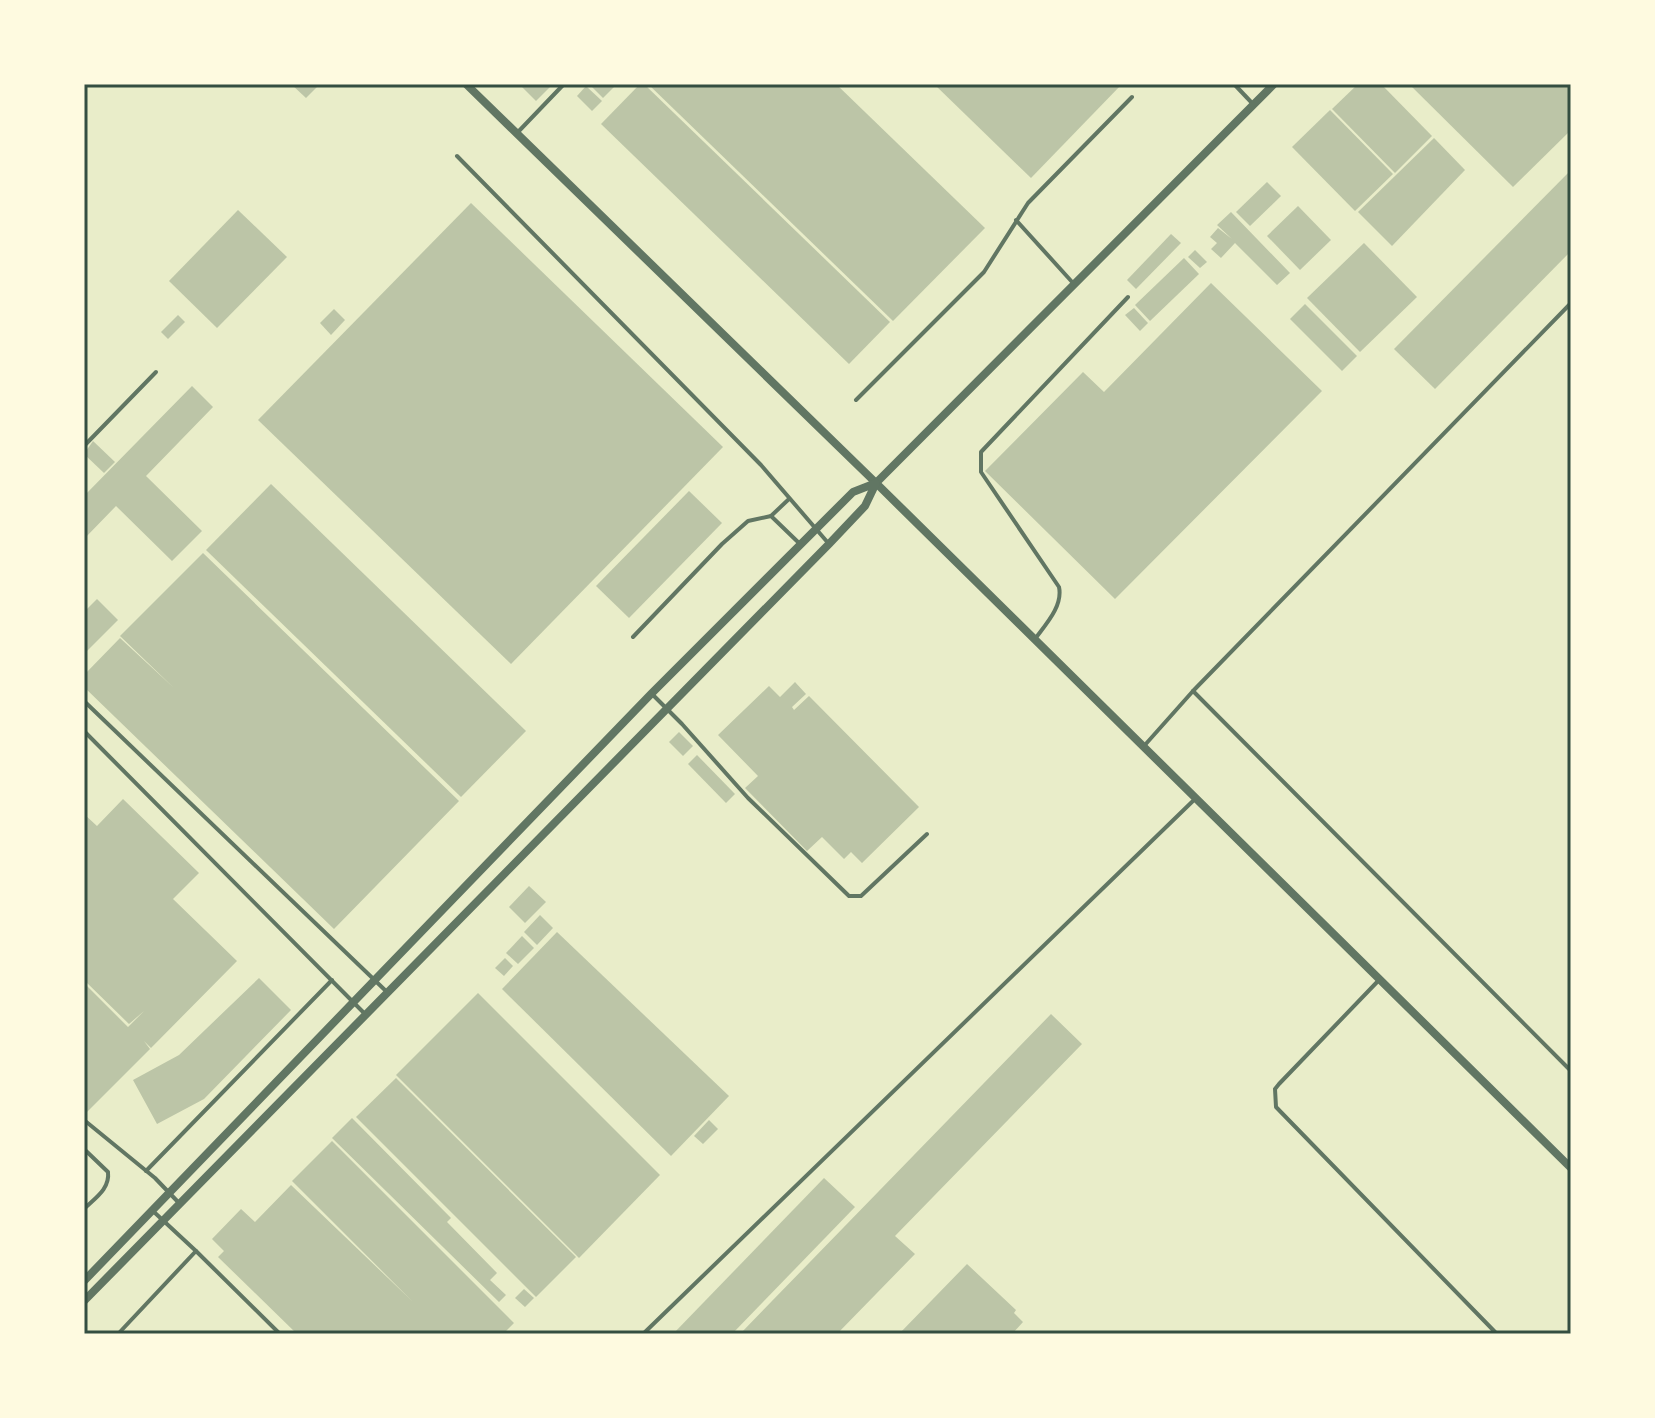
<svg xmlns="http://www.w3.org/2000/svg" width="1655" height="1418" font-family="'Varela Round',sans-serif">
  <style>
    .building { fill: #bcc5a7 }
    .lines { fill: none; stroke-linecap: round; stroke-linejoin: round }
    .service { stroke: #617663; stroke-width: 4 }
    .minor { stroke: #617663; stroke-width: 8 }
    .neatline { fill: none; stroke: #344e41; stroke-width: 3 }
  </style>
  <rect width="100%" height="100%" fill="#e9edc9"/>
  <g class="building">
    <polygon points="291,84 320,84 306,98"/>
    <polygon points="522,84 553,84 536,101 521,86"/>
    <polygon points="589,84 612,84 614,87 603,98"/>
    <polygon points="640,84 644,84 890,322 849,364 601,124"/>
    <polygon points="648,84 836,84 985,228 893,321"/>
    <polygon points="934,84 1122,84 1031,178"/>
    <polygon points="1358,84 1381,84 1432,136 1395,173 1332,109"/>
    <polygon points="1409,84 1571,84 1571,130 1513,187"/>
    <polygon points="586,86 602,101 592,111 577,96"/>
    <polygon points="1330,110 1393,174 1355,211 1292,147"/>
    <polygon points="1434,138 1465,170 1392,246 1358,212"/>
    <polygon points="1571,170 1571,251 1435,389 1394,349"/>
    <polygon points="1267,182 1281,196 1250,226 1236,212"/>
    <polygon points="471,203 723,447 511,664 258,420"/>
    <polygon points="1298,206 1331,240 1300,270 1267,236"/>
    <polygon points="238,210 287,257 217,328 169,281"/>
    <polygon points="1231,212 1290,273 1277,285 1235,243 1221,258 1211,249 1217,243 1210,237 1218,228 1232,239 1217,225"/>
    <polygon points="1171,234 1181,243 1136,289 1127,280"/>
    <polygon points="1364,243 1417,297 1360,352 1307,298"/>
    <polygon points="1195,250 1207,262 1200,268 1188,257"/>
    <polygon points="1184,258 1199,274 1150,321 1135,305"/>
    <polygon points="1211,283 1322,391 1115,599 985,471 1083,372 1104,392"/>
    <polygon points="1305,304 1357,356 1342,371 1290,319"/>
    <polygon points="1134,308 1148,323 1140,331 1125,315"/>
    <polygon points="334,309 345,320 331,335 320,323"/>
    <polygon points="178,315 185,322 168,339 161,332"/>
    <polygon points="192,386 213,407 146,476 202,531 172,561 116,506 84,539 84,496"/>
    <polygon points="93,441 115,462 104,473 84,454"/>
    <polygon points="271,484 526,731 461,797 206,550"/>
    <polygon points="689,491 722,523 629,618 596,586"/>
    <polygon points="203,553 459,801 334,929 84,687 84,675 120,638 174,688 120,636"/>
    <polygon points="97,599 118,620 84,654 84,612"/>
    <polygon points="795,682 806,694 792,707 794,710 809,696 919,807 862,863 851,852 844,859 822,837 807,851 745,788 758,776 718,735 769,686 780,697"/>
    <polygon points="679,732 693,746 683,756 669,742"/>
    <polygon points="697,755 735,794 726,803 688,764"/>
    <polygon points="123,799 199,873 173,899 237,961 151,1048 144,1041 150,1049 84,1115 84,983 128,1027 144,1011 129,1024 84,980 84,814 97,826"/>
    <polygon points="529,886 546,902 525,923 509,907"/>
    <polygon points="540,915 553,928 537,945 524,932"/>
    <polygon points="557,932 729,1096 671,1156 502,989"/>
    <polygon points="522,936 534,948 518,964 506,953"/>
    <polygon points="505,958 513,966 504,976 495,968"/>
    <polygon points="259,978 291,1010 204,1099 157,1124 133,1080 179,1055"/>
    <polygon points="478,993 660,1175 579,1258 396,1075"/>
    <polygon points="1051,1014 1082,1044 895,1236 915,1254 837,1334 740,1334"/>
    <polygon points="396,1078 576,1257 536,1297 356,1117"/>
    <polygon points="352,1118 451,1218 447,1222 497,1273 490,1280 506,1295 499,1302 332,1138"/>
    <polygon points="709,1120 718,1129 703,1144 694,1136"/>
    <polygon points="332,1141 514,1323 503,1334 297,1334 218,1257 224,1251 212,1239 241,1209 255,1222 291,1185 412,1301 292,1181"/>
    <polygon points="824,1178 855,1207 732,1334 673,1334"/>
    <polygon points="967,1264 1016,1310 1014,1313 1023,1322 1012,1334 899,1334"/>
    <polygon points="524,1289 534,1298 525,1307 515,1298"/>
  </g>
  <g class="lines">
    <g class="service">
      <polyline points="1234,84 1252,103"/>
      <polyline points="518,132 564,84"/>
      <polyline points="457,156 761,465 829,544"/>
      <polyline points="1016,220 1073,283"/>
      <polyline points="856,400 984,272 1028,203 1132,97"/>
      <polyline points="84,446 156,372"/>
      <polyline points="771,516 789,499"/>
      <polyline points="633,637 722,544 748,521 771,516 799,543"/>
      <path d="M1035 639C1046 624 1063 606 1059 587L981 472V452L1128 297"/>
      <polyline points="1193,691 1571,1071"/>
      <polyline points="653,695 682,724 748,798 849,896 861,896 927,834"/>
      <polyline points="84,701 387,992"/>
      <polyline points="84,731 364,1013"/>
      <polyline points="1144,746 1193,691 1571,303"/>
      <polyline points="1379,980 1279,1084 1275,1089 1276,1107 1497,1334"/>
      <polyline points="84,1120 155,1178 179,1203"/>
      <path d="M84 1149 108 1172C110 1189 95 1198 84 1209"/>
      <polyline points="146,1171 332,980"/>
      <polyline points="154,1212 196,1251"/>
      <polyline points="118,1334 196,1251 280,1334"/>
      <polyline points="643,1334 1195,799"/>
    </g>
    <g class="minor">
      <polyline points="466,84 876,483 1571,1168"/>
      <polyline points="876,483 1274,84"/>
      <polyline points="84,1281 651,694 853,492 876,483 865,506 829,544 84,1301"/>
    </g>
  </g>
  <rect width="1655" height="1418" fill="none" stroke="#fefae0" stroke-width="172"/>
  <rect x="86" y="86" width="1483" height="1246" class="neatline"/>
</svg>
